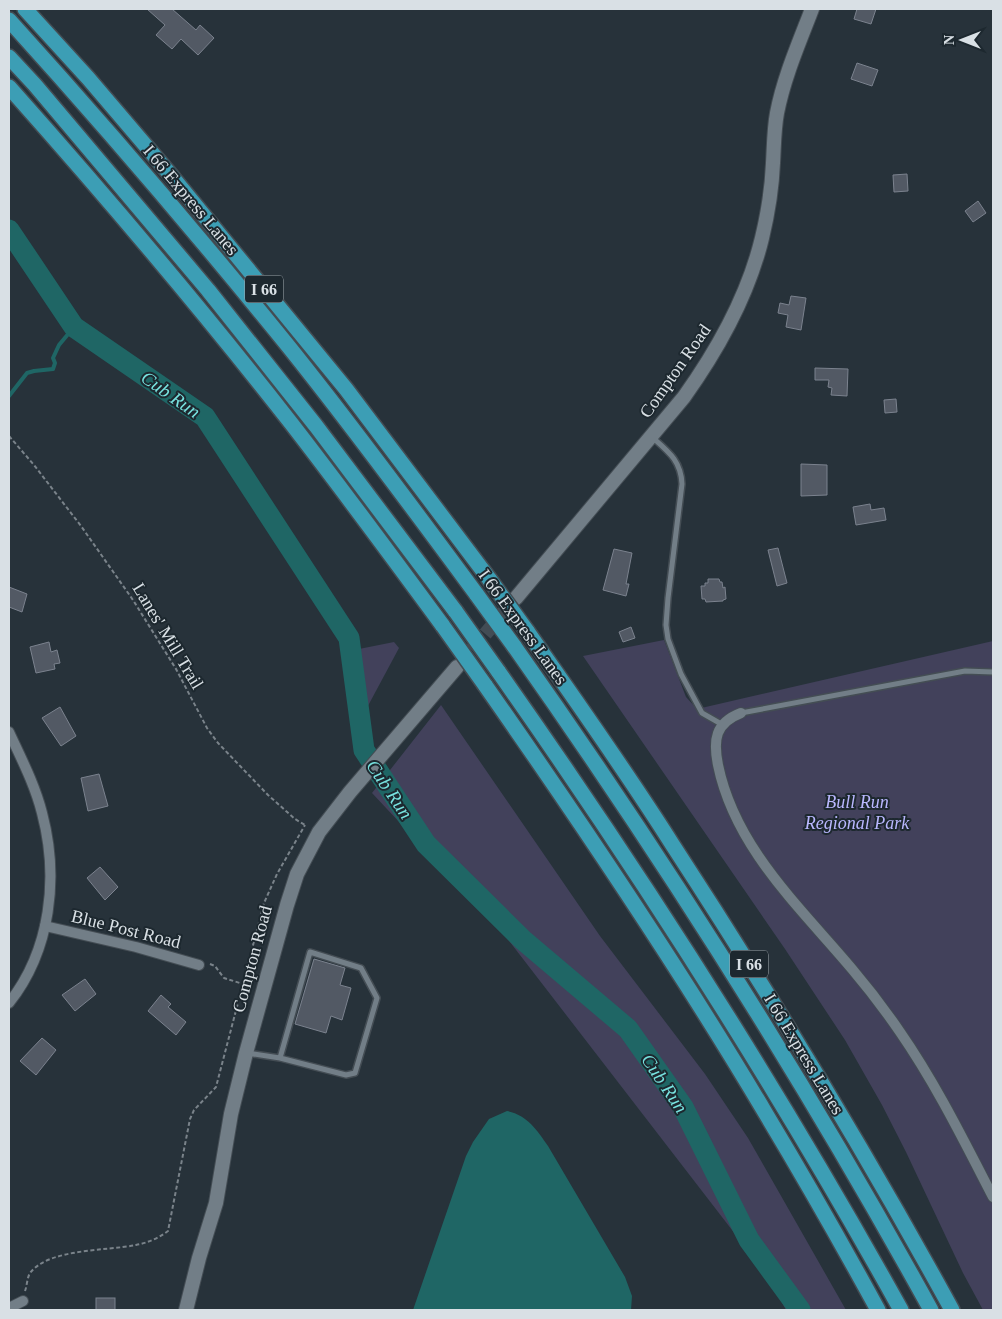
<svg xmlns="http://www.w3.org/2000/svg" width="1002" height="1319" font-family="'Times New Roman',serif">
  <style>
    .green { fill: #42415b }
    .water { fill: #1f6665 }
    .lines { fill: none; stroke-linecap: round; stroke-linejoin: round }
    .stream { stroke: #1f6665; stroke-width: 4 }
    .river { stroke: #1f6665; stroke-width: 21 }
    .building { fill: #525964; stroke: #7b828e }
    .secondary-tunnel { stroke: #424c54; stroke-width: 14; stroke-dasharray: 14 7; stroke-linecap: butt }
    .lane-casing { stroke: #444d54; stroke-width: 8 }
    .street-casing { stroke: #444d54; stroke-width: 12 }
    .secondary-casing { stroke: #444d54; stroke-width: 16 }
    .highway-casing { stroke: #444d54; stroke-width: 18 }
    .path { stroke: #7a838a; stroke-width: 2; stroke-dasharray: 4 2.5; stroke-linecap: butt }
    .lane { stroke: #727e87; stroke-width: 5 }
    .street { stroke: #727e87; stroke-width: 10 }
    .secondary { stroke: #727e87; stroke-width: 14 }
    .highway { stroke: #3c9eb5; stroke-width: 15 }
    .highway-bridge-casing { stroke: #444d54; stroke-width: 18; stroke-linecap: butt }
    .highway-bridge { stroke: #3c9eb5; stroke-width: 15 }
    .labels { text-anchor: middle; stroke-width: 4; stroke-linejoin: round; paint-order: stroke }
    .shield { fill: #1d282f; stroke: #a1a9ae; stroke-width: 1 }
    .shield-label { font-size: 16px; font-weight: bold; fill: #d9e0e5 }
    .street-label { font-size: 18px; fill: #d9e0e5; stroke: #1d282f }
    .park-label { font-size: 18px; font-style: italic; fill: #b9b7fe; stroke: #1d282f }
    .water-label { font-size: 19px; font-style: italic; fill: #77e2df; stroke: #1d282f }
  </style>
  <rect width="100%" height="100%" fill="#27323a"/>
  <g class="green">
    <polygon points="664,640 686,697 697,709 993,641 993,1310 983,1310 963,1273 906,1152 882,1105 845,1040 785,949 583,656"/>
    <polygon points="394,642 399,648 362,717 344,652"/>
    <polygon points="441,705 600,936 705,1074 748,1138 846,1310 786,1310 769,1278 503,933 372,793"/>
  </g>
  <path class="water" d="M507 1111C527 1115 537 1130 548 1146L625 1277 632 1296 631 1310H413L466 1156 473 1142 489 1119Z"/>
  <g class="lines">
    <polyline class="stream" points="9,396 27,373 34,371 53,369 55,363 53,358 59,345 74,327"/>
    <polyline class="river" points="9,230 74,327 205,417 349,638 364,750 426,844 523,940 628,1029 683,1107 749,1240 800,1310"/>
  </g>
  <g class="building">
    <polygon points="147,9 172,9 196,30 200,25 214,38 198,55 181,39 172,49 156,35 165,25"/>
    <polygon points="857,9 876,9 871,24 854,19"/>
    <polygon points="857,63 878,70 872,86 851,79"/>
    <polygon points="907,174 908,191 894,192 893,175"/>
    <polygon points="978,201 986,213 973,222 965,211"/>
    <polygon points="791,296 806,298 801,330 786,327 788,315 778,313 780,303 789,305"/>
    <polygon points="815,368 848,369 847,396 831,395 832,388 828,387 829,380 815,380"/>
    <polygon points="896,399 897,412 885,413 884,400"/>
    <polygon points="801,464 827,465 827,495 801,496"/>
    <polygon points="870,504 871,510 884,508 886,520 856,525 853,507"/>
    <polygon points="778,548 787,583 777,586 768,550"/>
    <polygon points="614,549 632,553 626,584 629,584 626,596 603,590"/>
    <polygon points="708,579 719,579 720,582 722,582 723,588 725,587 726,599 723,600 723,601 706,602 705,599 702,599 701,586 705,586 705,583 708,583"/>
    <polygon points="9,587 27,594 22,612 9,607"/>
    <polygon points="631,627 635,638 623,642 619,632"/>
    <polygon points="49,642 51,652 57,650 60,663 54,664 55,669 36,673 30,647"/>
    <polygon points="60,707 76,736 61,746 42,718"/>
    <polygon points="99,774 108,806 88,811 81,778"/>
    <polygon points="100,867 118,887 105,900 87,878"/>
    <polygon points="314,959 345,968 340,985 351,988 342,1020 331,1016 326,1033 295,1024"/>
    <polygon points="85,979 96,994 75,1011 62,995"/>
    <polygon points="161,995 171,1004 168,1007 186,1022 176,1035 148,1011"/>
    <polygon points="42,1038 56,1050 36,1075 20,1061"/>
    <rect x="96" y="1298" width="19" height="12"/>
  </g>
  <g class="lines">
    <polyline class="secondary-tunnel" points="458,666 516,598"/>
    <defs>
      <g id="lane">
        <path d="M652 437C669 452 681 461 682 484L668 598 666 625 668 639 681 674 702 713 723 725"/>
        <polyline points="741,713 965,671 993,672"/>
        <polyline points="247,1053 280,1058 346,1075 355,1073 377,998 361,968 310,952 280,1058"/>
      </g>
      <g id="street">
        <path d="M741 713C715 723 713 740 718 765 735 848 800 907 852 969 869 989 885 1010 900 1032 936 1084 964 1141 993 1197"/>
        <path d="M9 732C21 758 35 785 42 813 59 877 51 950 9 1003"/>
        <polyline points="45,926 136,947 199,965"/>
        <polyline points="9,1308 23,1301"/>
      </g>
      <g id="secondary">
        <path d="M516 598 684 397C719 348 748 296 762 238 768 213 772 188 773 163 774 146 774 129 777 113 784 77 799 43 812 9"/>
        <polyline points="186,1310 199,1258 216,1203 231,1114 246,1053 287,905 297,874 319,832 350,792 457,667"/>
      </g>
      <g id="highway">
        <polyline points="25,9 88,78 169,173 346,389 490,580"/>
        <path d="M9 20C105 126 199 236 289 347 354 428 415 511 477 595"/>
        <polyline points="9,57 35,85 208,290 316,426 456,612"/>
        <path d="M9 87C106 196 201 308 291 423 343 490 393 558 443 626"/>
        <path d="M527 631C576 701 626 771 672 844 771 996 865 1151 952 1310"/>
        <path d="M514 646C665 860 805 1081 931 1310"/>
        <path d="M498 671C643 877 779 1090 901 1310"/>
        <path d="M485 685C583 825 679 967 766 1114 805 1179 842 1244 878 1310"/>
      </g>
    </defs>
    <use href="#lane" class="lane-casing"/>
    <use href="#street" class="street-casing"/>
    <use href="#secondary" class="secondary-casing"/>
    <use href="#highway" class="highway-casing"/>
    <g class="path">
      <polyline points="9,436 34,465 81,526 133,600 176,669 207,728 218,743 268,795 295,819 305,825"/>
      <polyline points="210,964 215,966 224,978 243,984"/>
      <path d="M25 1291C27 1286 27 1278 30 1273 49 1248 108 1251 136 1245 147 1243 159 1238 168 1231L190 1119 194 1110 216 1087 264 903 277 874 305 825"/>
    </g>
    <use href="#lane" class="lane"/>
    <use href="#street" class="street"/>
    <use href="#secondary" class="secondary"/>
    <use href="#highway" class="highway"/>
    <defs>
      <g id="highway-bridge">
        <polyline points="490,580 527,631"/>
        <polyline points="477,595 514,646"/>
        <polyline points="456,612 498,671"/>
        <polyline points="443,626 485,685"/>
      </g>
    </defs>
    <use href="#highway-bridge" class="highway-bridge-casing"/>
    <use href="#highway-bridge" class="highway-bridge"/>
  </g>
  <g class="labels">
    <g class="shield">
      <rect x="245" y="275.5" width="38" height="27" rx="4"/>
      <rect x="730" y="950.5" width="38" height="27" rx="4"/>
    </g>
    <g class="shield-label">
      <text x="264" y="295">I 66</text>
      <text x="749" y="970">I 66</text>
    </g>
    <g class="street-label">
      <text transform="translate(191 200) rotate(50)" y="6">I 66 Express Lanes</text>
      <text transform="translate(675 371) rotate(-55)" y="6">Compton Road</text>
      <text transform="translate(523 627) rotate(54)" y="6">I 66 Express Lanes</text>
      <text transform="translate(168 636) rotate(59)" y="6">Lanes' Mill Trail</text>
      <text transform="translate(126 929) rotate(14)" y="6">Blue Post Road</text>
      <text transform="translate(252 959) rotate(-75)" y="6">Compton Road</text>
      <text transform="translate(804 1054) rotate(59)" y="6">I 66 Express Lanes</text>
    </g>
    <g class="park-label">
      <text x="857" y="808">Bull Run<tspan x="857" dy="21">Regional Park</tspan></text>
    </g>
    <g class="water-label">
      <text transform="translate(171 394) rotate(35)" y="7">Cub Run</text>
      <text transform="translate(390 789) rotate(56)" y="7">Cub Run</text>
      <text transform="translate(665 1083) rotate(56)" y="7">Cub Run</text>
    </g>
  </g>
  <rect width="1002" height="1319" fill="none" stroke="#d9e0e5" stroke-width="20"/>
  <g transform="translate(962 40) rotate(270)" stroke="#1d282f" stroke-width="4" paint-order="stroke">
  <path d="M0-4L9 19L0 12L-9 19Z" fill="#d9e0e5"/>
  <text y="-8" font-size="14" font-weight="bold" text-anchor="middle" fill="#d9e0e5">N</text>
  </g>
</svg>
